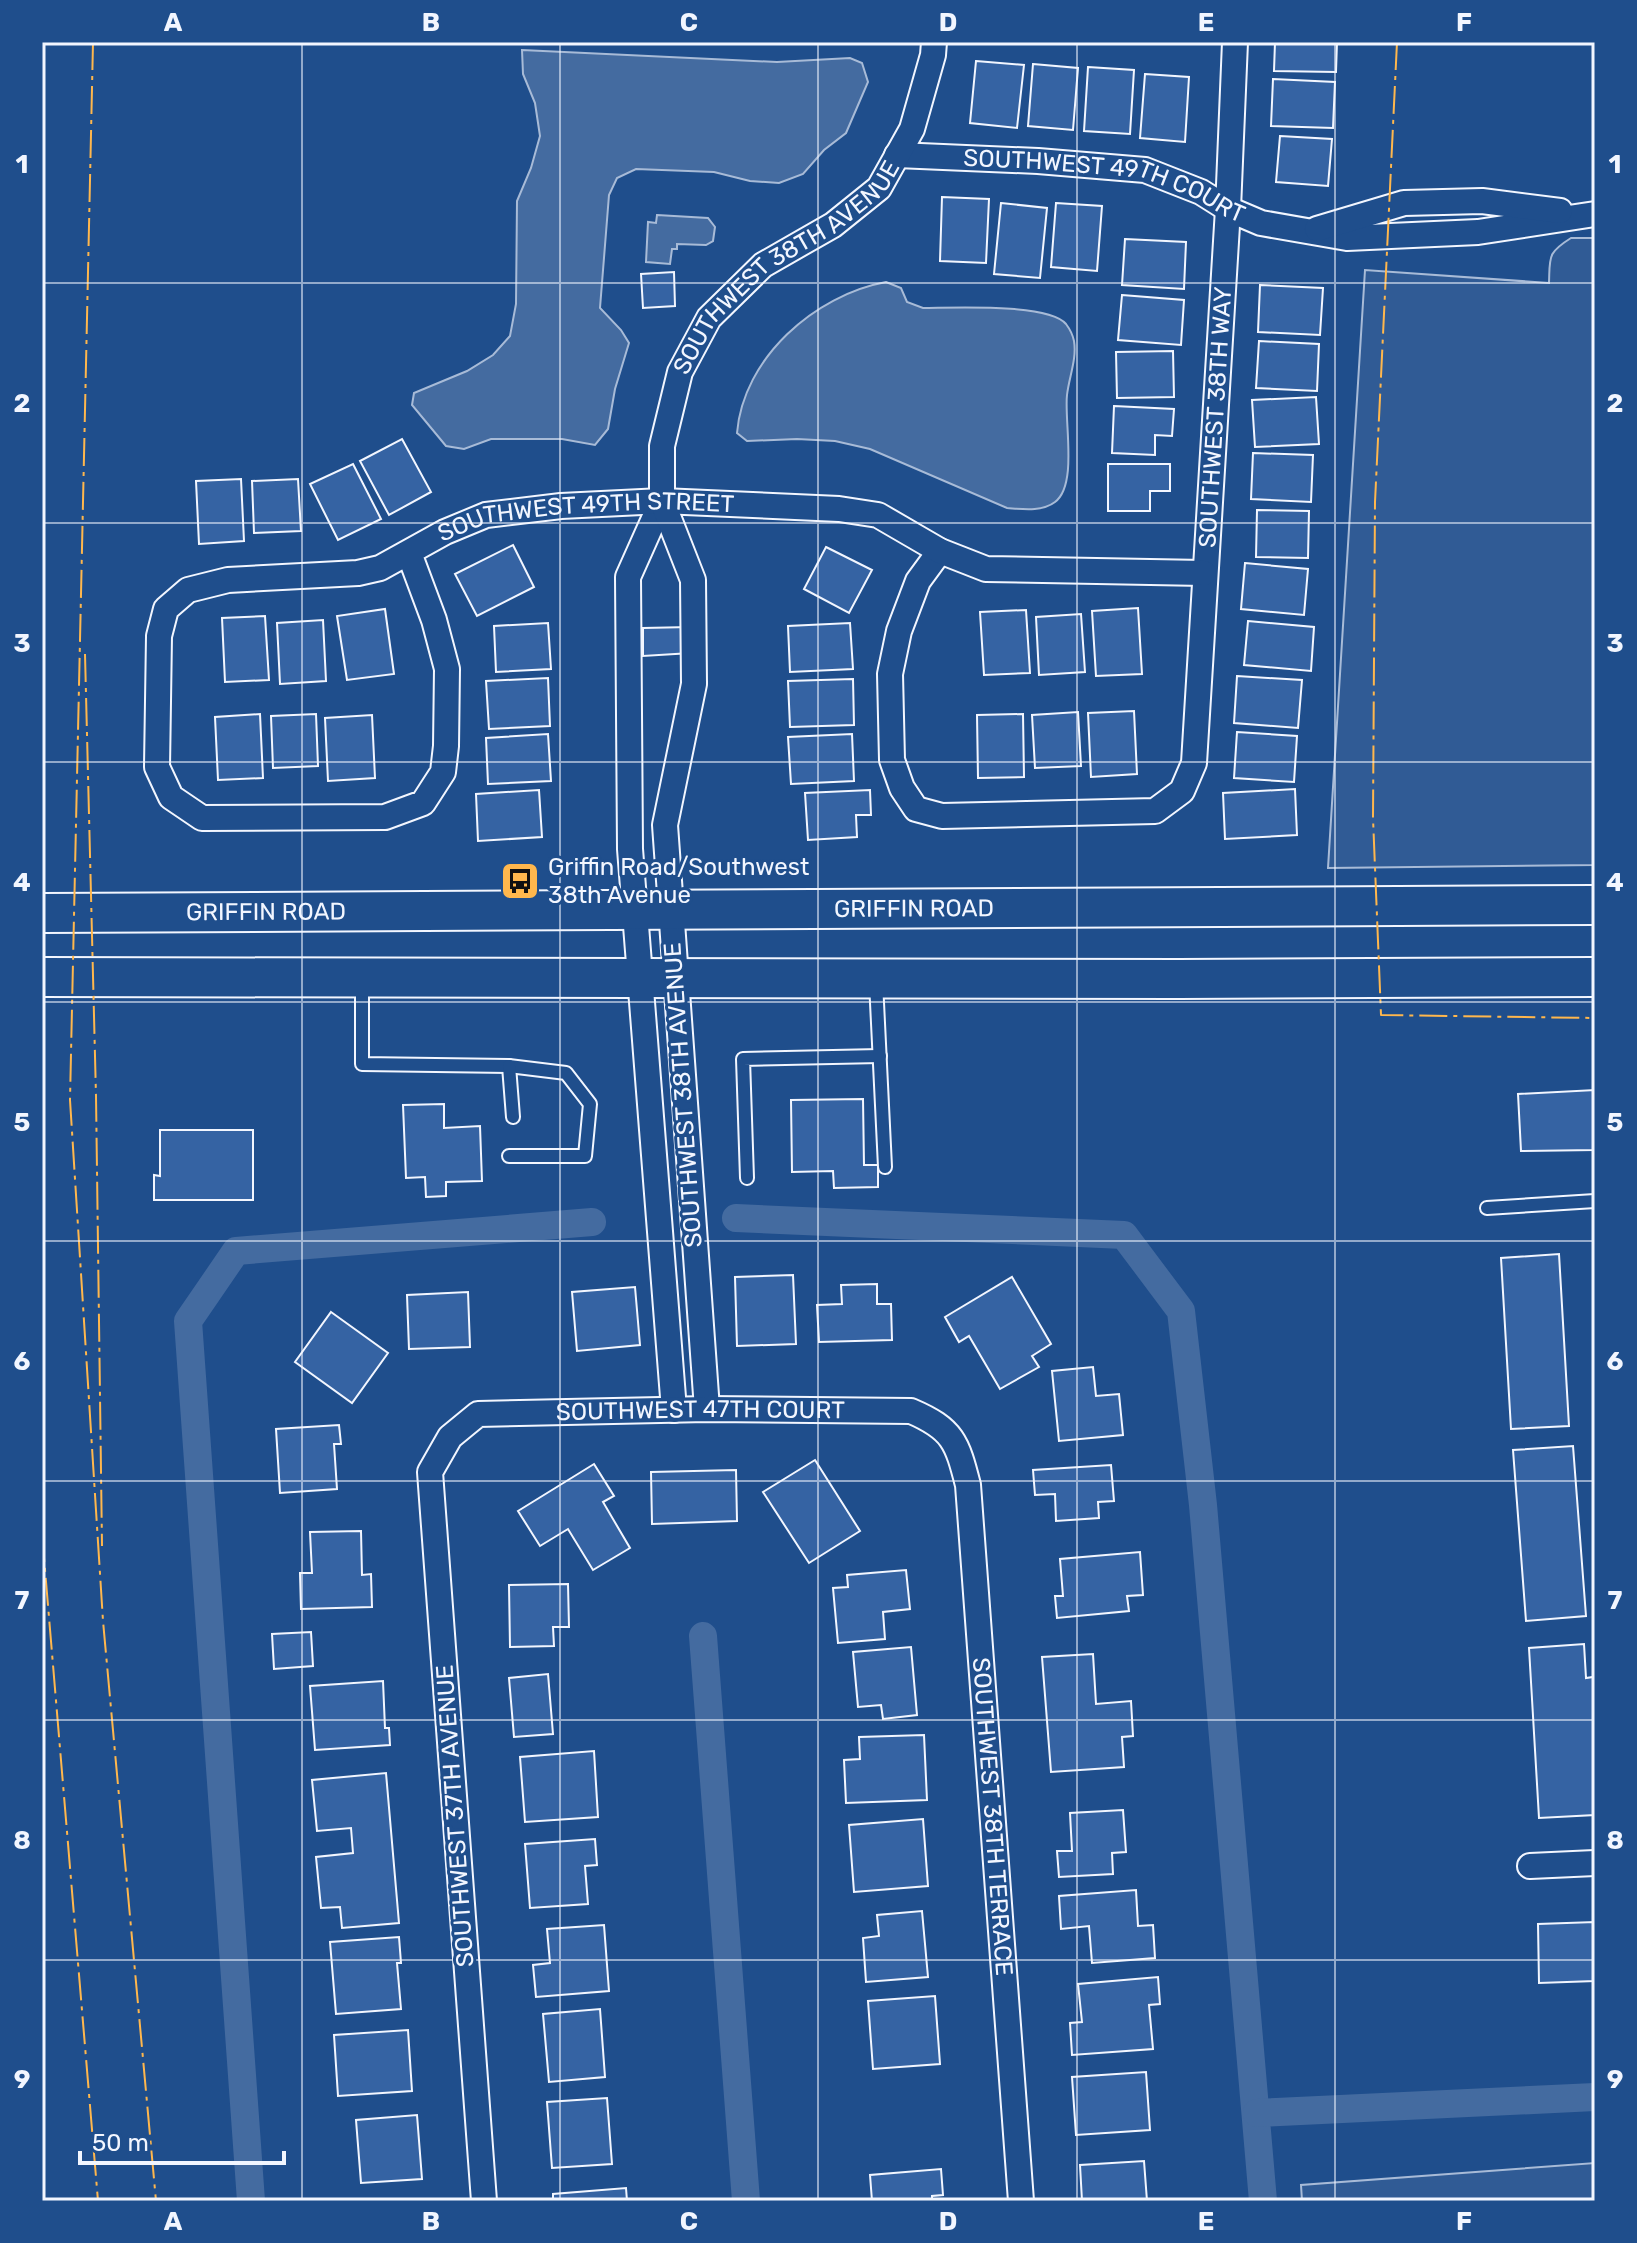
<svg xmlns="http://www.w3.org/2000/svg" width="1637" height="2243" font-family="Rubik,sans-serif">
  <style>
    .green { fill: #305b95; stroke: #a8bbd7; stroke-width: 2 }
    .water { fill: #446ba0; stroke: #a8bbd7; stroke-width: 2 }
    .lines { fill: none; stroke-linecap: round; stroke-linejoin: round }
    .canal { stroke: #446ba0; stroke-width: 28 }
    .building { fill: #3563a3; stroke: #f2f6ff; stroke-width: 2 }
    .service-casing { stroke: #f2f6ff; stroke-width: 16 }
    .minor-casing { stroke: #f2f6ff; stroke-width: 28 }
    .primary-casing { stroke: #f2f6ff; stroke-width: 42 }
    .service { stroke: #1f4e8c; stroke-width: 12 }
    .minor { stroke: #1f4e8c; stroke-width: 24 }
    .primary { stroke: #1f4e8c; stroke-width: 38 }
    .power { stroke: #ffb74d; stroke-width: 2; stroke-dasharray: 28 6 4 6; stroke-linecap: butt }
    .grid { fill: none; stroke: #f2f6ff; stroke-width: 2; stroke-opacity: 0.55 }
    .labels { text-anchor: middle; stroke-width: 6; stroke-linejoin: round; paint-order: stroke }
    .street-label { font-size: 24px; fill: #f2f6ff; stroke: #1f4e8c }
    .poi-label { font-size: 24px; fill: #f2f6ff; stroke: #1f4e8c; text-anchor: start }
    .neatline { fill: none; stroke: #f2f6ff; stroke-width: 3 }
    .grid-label { font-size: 26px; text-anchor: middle; font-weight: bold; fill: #f2f6ff }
  </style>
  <rect width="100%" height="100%" fill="#1f4e8c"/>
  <g class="green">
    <path d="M1571 238H1595V865L1328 868 1365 270 1549 283C1550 257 1547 253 1571 238Z"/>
    <polygon points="1595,2163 1595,2201 1302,2201 1301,2185"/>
  </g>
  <g class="water">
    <polygon points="522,50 777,62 850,58 862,63 868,82 846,133 824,150 803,174 779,183 750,181 714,172 636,169 617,178 609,195 600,308 621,330 629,343 615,389 608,429 595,445 562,439 491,439 464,449 446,446 412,405 414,393 467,371 493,355 510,336 516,304 517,201 531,168 540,136 535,103 523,74"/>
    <polygon points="657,215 708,218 715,227 713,241 706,245 677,244 677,249 672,249 670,264 646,262 648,222 656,223"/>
    <path d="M886 282 901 288 907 302 923 308C952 308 1048 303 1066 324 1069 328 1073 336 1074 341 1077 359 1069 377 1067 395 1064 421 1078 485 1055 502 1042 512 1022 509 1007 508L870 449 835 441 797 439 747 441 737 433C743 358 815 295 886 282Z"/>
  </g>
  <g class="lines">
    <g class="canal">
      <polyline points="736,1218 1124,1235 1181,1311 1203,1505 1263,2201"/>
      <polyline points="703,1636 746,2201"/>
      <polyline points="1257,2113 1595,2097"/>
      <polyline points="251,2201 188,1321 236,1251 592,1222"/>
    </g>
  </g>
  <g class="building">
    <polygon points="1275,42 1337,42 1336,72 1274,71"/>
    <polygon points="976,61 1024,65 1017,128 970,123"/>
    <polygon points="1033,64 1078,68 1073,130 1028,126"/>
    <polygon points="1088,67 1134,70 1130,134 1084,131"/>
    <polygon points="1145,74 1189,77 1185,142 1140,138"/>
    <polygon points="1273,79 1335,82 1333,128 1271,126"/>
    <polygon points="1280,136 1332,139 1328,186 1276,182"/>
    <polygon points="942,197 989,199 986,263 940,261"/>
    <polygon points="1001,203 1047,208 1040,278 994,274"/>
    <polygon points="1056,203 1102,206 1097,271 1051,267"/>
    <polygon points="1125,239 1186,242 1184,289 1122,285"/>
    <polygon points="674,272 675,306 643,308 641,274"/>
    <polygon points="1260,285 1323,288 1320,335 1258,332"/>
    <polygon points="1122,295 1184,300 1181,345 1118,340"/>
    <polygon points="1259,341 1319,344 1317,391 1256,388"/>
    <polygon points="1173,351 1174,397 1117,398 1116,352"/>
    <polygon points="1316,397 1319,444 1255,447 1252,400"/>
    <polygon points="1114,406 1174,409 1172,436 1155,435 1155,455 1112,453"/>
    <polygon points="402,439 431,492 389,515 360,461"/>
    <polygon points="1253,453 1313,455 1311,502 1251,499"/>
    <polygon points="353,464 381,519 338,540 310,484"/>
    <polygon points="1108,464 1170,464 1170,491 1150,491 1150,511 1108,511"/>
    <polygon points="241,479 244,541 199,544 196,481"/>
    <polygon points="298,479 301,531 254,533 252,481"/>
    <polygon points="1257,510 1309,511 1308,558 1256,557"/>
    <polygon points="513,545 534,587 477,616 455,574"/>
    <polygon points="826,547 872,570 849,613 804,589"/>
    <polygon points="1245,563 1308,569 1304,615 1241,609"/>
    <polygon points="1138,608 1142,674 1096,676 1092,611"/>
    <polygon points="385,609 394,674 347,680 337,616"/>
    <polygon points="1026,610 1030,673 984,675 980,612"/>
    <polygon points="1081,614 1085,672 1039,675 1036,617"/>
    <polygon points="265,616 269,680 225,682 222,618"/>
    <polygon points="323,620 326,681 280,684 277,623"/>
    <polygon points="1248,621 1314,627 1311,671 1244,665"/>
    <polygon points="548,623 551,669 496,672 494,626"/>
    <polygon points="850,623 853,669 790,672 788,626"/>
    <polygon points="690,627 691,653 643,656 643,628"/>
    <polygon points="1237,676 1302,680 1298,728 1234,723"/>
    <polygon points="548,678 550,726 489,729 486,681"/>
    <polygon points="853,679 854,725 790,727 788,681"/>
    <polygon points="1134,711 1137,774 1091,777 1088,713"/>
    <polygon points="1078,712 1081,766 1035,768 1032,715"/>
    <polygon points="260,714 263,778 218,780 215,717"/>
    <polygon points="316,714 318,766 273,768 271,716"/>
    <polygon points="1023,714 1024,777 978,778 977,715"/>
    <polygon points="372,715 375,778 328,781 325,718"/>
    <polygon points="1237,732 1297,736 1294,782 1234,778"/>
    <polygon points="548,734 551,781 488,784 486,738"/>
    <polygon points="852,734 854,781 791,784 788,737"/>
    <polygon points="1295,789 1297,835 1225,839 1223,793"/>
    <polygon points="539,790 542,837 478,841 476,794"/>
    <polygon points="870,790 871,815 856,815 857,837 808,840 805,793"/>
    <polygon points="1595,1090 1595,1150 1521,1151 1518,1094"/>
    <polygon points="863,1099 864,1165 878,1165 878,1187 834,1188 833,1171 792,1172 791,1100"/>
    <polygon points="444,1104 444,1128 480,1126 482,1181 446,1182 446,1196 426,1197 425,1177 406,1178 403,1105"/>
    <polygon points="160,1130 253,1130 253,1200 154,1200 154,1175 160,1176"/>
    <polygon points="1559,1254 1569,1426 1511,1429 1501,1258"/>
    <polygon points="793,1275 796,1344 737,1346 735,1277"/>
    <polygon points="1012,1277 1051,1344 1032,1356 1039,1367 1000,1389 969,1336 959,1342 945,1317"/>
    <polygon points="877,1284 877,1304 891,1304 892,1340 819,1342 817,1305 842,1304 841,1285"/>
    <polygon points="635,1287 640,1345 577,1351 572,1292"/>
    <polygon points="468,1292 470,1347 409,1349 407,1295"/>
    <polygon points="331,1312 388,1353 352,1403 295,1362"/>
    <polygon points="1093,1367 1096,1396 1119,1394 1123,1435 1059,1441 1052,1371"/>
    <polygon points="339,1425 341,1444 334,1444 337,1489 280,1493 276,1429"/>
    <polygon points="1573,1446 1586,1616 1526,1621 1513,1450"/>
    <polygon points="815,1460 860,1531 809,1563 763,1492"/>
    <polygon points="594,1464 614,1496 603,1502 630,1548 593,1570 568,1529 540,1546 518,1511"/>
    <polygon points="1111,1465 1114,1501 1098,1502 1099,1518 1056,1521 1055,1494 1035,1495 1033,1470"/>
    <polygon points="736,1470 737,1521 652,1524 651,1472"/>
    <polygon points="361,1531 362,1575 371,1574 372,1607 301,1609 300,1573 312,1573 310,1532"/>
    <polygon points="1140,1552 1143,1595 1127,1596 1129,1611 1057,1618 1055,1596 1063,1596 1060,1559"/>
    <polygon points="906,1570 910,1609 883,1612 885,1639 838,1643 833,1588 848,1587 847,1575"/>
    <polygon points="568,1584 569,1627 553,1627 554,1646 510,1647 509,1585"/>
    <polygon points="311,1632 313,1666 274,1669 272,1634"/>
    <polygon points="1584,1644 1586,1678 1593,1677 1595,1815 1539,1818 1529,1648"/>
    <polygon points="911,1647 917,1715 883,1719 881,1705 858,1707 853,1652"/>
    <polygon points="1093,1654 1096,1704 1131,1701 1133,1736 1122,1737 1124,1767 1051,1772 1042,1657"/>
    <polygon points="548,1674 553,1734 514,1737 509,1678"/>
    <polygon points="383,1681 385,1728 389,1728 390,1745 315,1750 310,1686"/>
    <polygon points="924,1735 927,1800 846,1803 844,1760 860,1759 859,1737"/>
    <polygon points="594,1751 598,1817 525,1822 520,1757"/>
    <polygon points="386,1773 399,1923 342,1928 340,1907 321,1908 316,1857 353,1853 351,1828 317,1831 312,1780"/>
    <polygon points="1123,1810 1126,1852 1112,1853 1113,1874 1059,1877 1057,1851 1072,1851 1070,1813"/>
    <polygon points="923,1819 928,1886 854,1892 849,1825"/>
    <polygon points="595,1839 597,1865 585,1866 588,1904 530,1908 525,1844"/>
    <polygon points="1136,1890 1138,1926 1153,1925 1155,1958 1092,1963 1089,1926 1061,1929 1059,1896"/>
    <polygon points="922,1911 928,1977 866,1982 863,1938 879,1936 877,1915"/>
    <polygon points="1595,1922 1595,1981 1539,1983 1538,1924"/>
    <polygon points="604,1925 609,1991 536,1997 533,1965 550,1963 547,1929"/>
    <polygon points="399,1937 401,1963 397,1963 401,2009 336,2014 330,1942"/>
    <polygon points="1158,1977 1160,2004 1149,2005 1153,2049 1072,2055 1070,2023 1082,2022 1078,1984"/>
    <polygon points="935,1996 940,2064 873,2069 868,2001"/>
    <polygon points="600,2009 605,2077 549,2082 543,2014"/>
    <polygon points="408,2030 412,2091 338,2096 334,2035"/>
    <polygon points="1146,2072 1150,2130 1076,2135 1072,2077"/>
    <polygon points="607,2098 612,2164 552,2168 547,2102"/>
    <polygon points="417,2115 422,2179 361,2183 356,2120"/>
    <polygon points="1144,2161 1147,2201 1082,2201 1080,2165"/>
    <polygon points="941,2169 943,2195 932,2196 932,2201 872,2201 870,2175"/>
    <polygon points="626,2188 627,2201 553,2201 553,2194"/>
  </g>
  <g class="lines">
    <defs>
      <g id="service">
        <polyline points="362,980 362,1064 509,1066 566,1073 590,1104 585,1156 509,1156"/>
        <polyline points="876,982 885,1167"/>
        <polyline points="509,1066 513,1117"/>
        <polyline points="747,1178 743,1059 880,1056"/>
        <polyline points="1487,1208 1595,1201"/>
      </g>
      <g id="minor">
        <path id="s1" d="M897 155 1038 161 1145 170 1201 192 1228 209 1261 223 1347 238 1478 232 1595 214"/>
        <polyline points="1317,229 1404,203 1482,201 1560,211"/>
        <polyline points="662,501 628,577 630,849 674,1410"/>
        <path id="s2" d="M940 551 918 581 899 631 890 674 892 760 902 788 916 809 942 816 1155 811 1182 791 1194 763 1228 209 1235 42"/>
        <path id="s3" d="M409 553 434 620 447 669 446 746 443 772 423 803 385 817 202 818 171 797 157 767 159 636 166 609 188 590 228 580 358 573 380 568 445 532 486 515 561 506 662 501 839 509 878 515 940 551 986 569 1204 573"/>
        <path id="s4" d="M707 1409 665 825 694 684 693 580 662 501V446L680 372 709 318 763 265 833 225 879 188 912 129 933 55 934 42"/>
        <polyline points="1530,1866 1595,1863"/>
        <path id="s5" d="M484 2201 430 1472 450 1437 478 1414 707 1409 911 1411C953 1429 957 1442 968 1485L1021 2201"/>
      </g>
      <g id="primary">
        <path id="s6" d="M42 913 1595 905"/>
        <polyline points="42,977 1179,979 1595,977"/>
      </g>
    </defs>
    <use href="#service" class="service-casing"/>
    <use href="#minor" class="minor-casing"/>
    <use href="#primary" class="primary-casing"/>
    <use href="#service" class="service"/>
    <use href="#minor" class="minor"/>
    <use href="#primary" class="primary"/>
    <g class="power">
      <polyline points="93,42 70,1100 103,1621 156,2201"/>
      <polyline points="1397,42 1375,502 1373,818 1381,1015 1595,1018"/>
      <polyline points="85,654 96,1096 102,1546"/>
      <polyline points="42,1534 98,2201"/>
    </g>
  </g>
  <path class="grid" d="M302 42V2201M560 42V2201M818 42V2201M1077 42V2201M1335 42V2201M42 283H1595M42 523H1595M42 762H1595M42 1002H1595M42 1241H1595M42 1481H1595M42 1720H1595M42 1960H1595"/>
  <defs>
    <symbol id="bus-square" viewBox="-11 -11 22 22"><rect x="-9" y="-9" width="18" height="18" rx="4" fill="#ffb74d" stroke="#1f4e8c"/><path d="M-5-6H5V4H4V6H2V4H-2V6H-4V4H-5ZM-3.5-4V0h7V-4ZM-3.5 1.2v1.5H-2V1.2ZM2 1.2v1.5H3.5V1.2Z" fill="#111"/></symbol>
  </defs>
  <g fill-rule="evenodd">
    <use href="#bus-square" x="498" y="859" width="44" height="44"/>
  </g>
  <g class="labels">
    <g class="street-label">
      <text dy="8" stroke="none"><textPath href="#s1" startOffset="212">SOUTHWEST 49TH COURT</textPath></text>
      <text dy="8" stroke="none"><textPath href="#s4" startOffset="1202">SOUTHWEST 38TH AVENUE</textPath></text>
      <text dy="8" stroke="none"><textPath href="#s2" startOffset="926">SOUTHWEST 38TH WAY</textPath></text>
      <text dy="8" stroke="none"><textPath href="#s3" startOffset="1156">SOUTHWEST 49TH STREET</textPath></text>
      <text dy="8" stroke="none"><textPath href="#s6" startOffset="872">GRIFFIN ROAD</textPath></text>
      <text dy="8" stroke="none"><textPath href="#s6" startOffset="224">GRIFFIN ROAD</textPath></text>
      <text transform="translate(683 1095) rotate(-94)" y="8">SOUTHWEST 38TH AVENUE</text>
      <text dy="8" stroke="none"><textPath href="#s5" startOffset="1030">SOUTHWEST 47TH COURT</textPath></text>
      <text transform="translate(455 1816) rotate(-94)" y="8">SOUTHWEST 37TH AVENUE</text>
      <text dy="8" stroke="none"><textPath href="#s5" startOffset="1672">SOUTHWEST 38TH TERRACE</textPath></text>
    </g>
    <g class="poi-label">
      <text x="548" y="875">Griffin Road/Southwest<tspan x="548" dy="28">38th Avenue</tspan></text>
    </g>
  </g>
  <rect width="1637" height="2243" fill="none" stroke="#1f4e8c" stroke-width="88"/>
  <path d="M80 2151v12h204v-12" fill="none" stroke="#f2f6ff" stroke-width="4"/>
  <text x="92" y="2151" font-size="24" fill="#f2f6ff" stroke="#1f4e8c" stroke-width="6" paint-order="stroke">50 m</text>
  <rect x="44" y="44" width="1549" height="2155" class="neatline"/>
  <g class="grid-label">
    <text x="173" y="31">A</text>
    <text x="431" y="31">B</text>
    <text x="689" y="31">C</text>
    <text x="948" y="31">D</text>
    <text x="1206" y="31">E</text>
    <text x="1464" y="31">F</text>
    <text x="22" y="173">1</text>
    <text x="1615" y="173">1</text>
    <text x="22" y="412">2</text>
    <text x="1615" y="412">2</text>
    <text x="22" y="652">3</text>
    <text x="1615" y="652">3</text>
    <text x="22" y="891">4</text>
    <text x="1615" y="891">4</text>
    <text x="22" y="1131">5</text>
    <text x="1615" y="1131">5</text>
    <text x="22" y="1370">6</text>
    <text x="1615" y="1370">6</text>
    <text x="22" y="1609">7</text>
    <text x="1615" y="1609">7</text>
    <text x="22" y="1849">8</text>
    <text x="1615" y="1849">8</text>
    <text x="22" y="2088">9</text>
    <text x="1615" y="2088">9</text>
    <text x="173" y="2230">A</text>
    <text x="431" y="2230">B</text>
    <text x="689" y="2230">C</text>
    <text x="948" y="2230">D</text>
    <text x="1206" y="2230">E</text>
    <text x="1464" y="2230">F</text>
  </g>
</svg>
